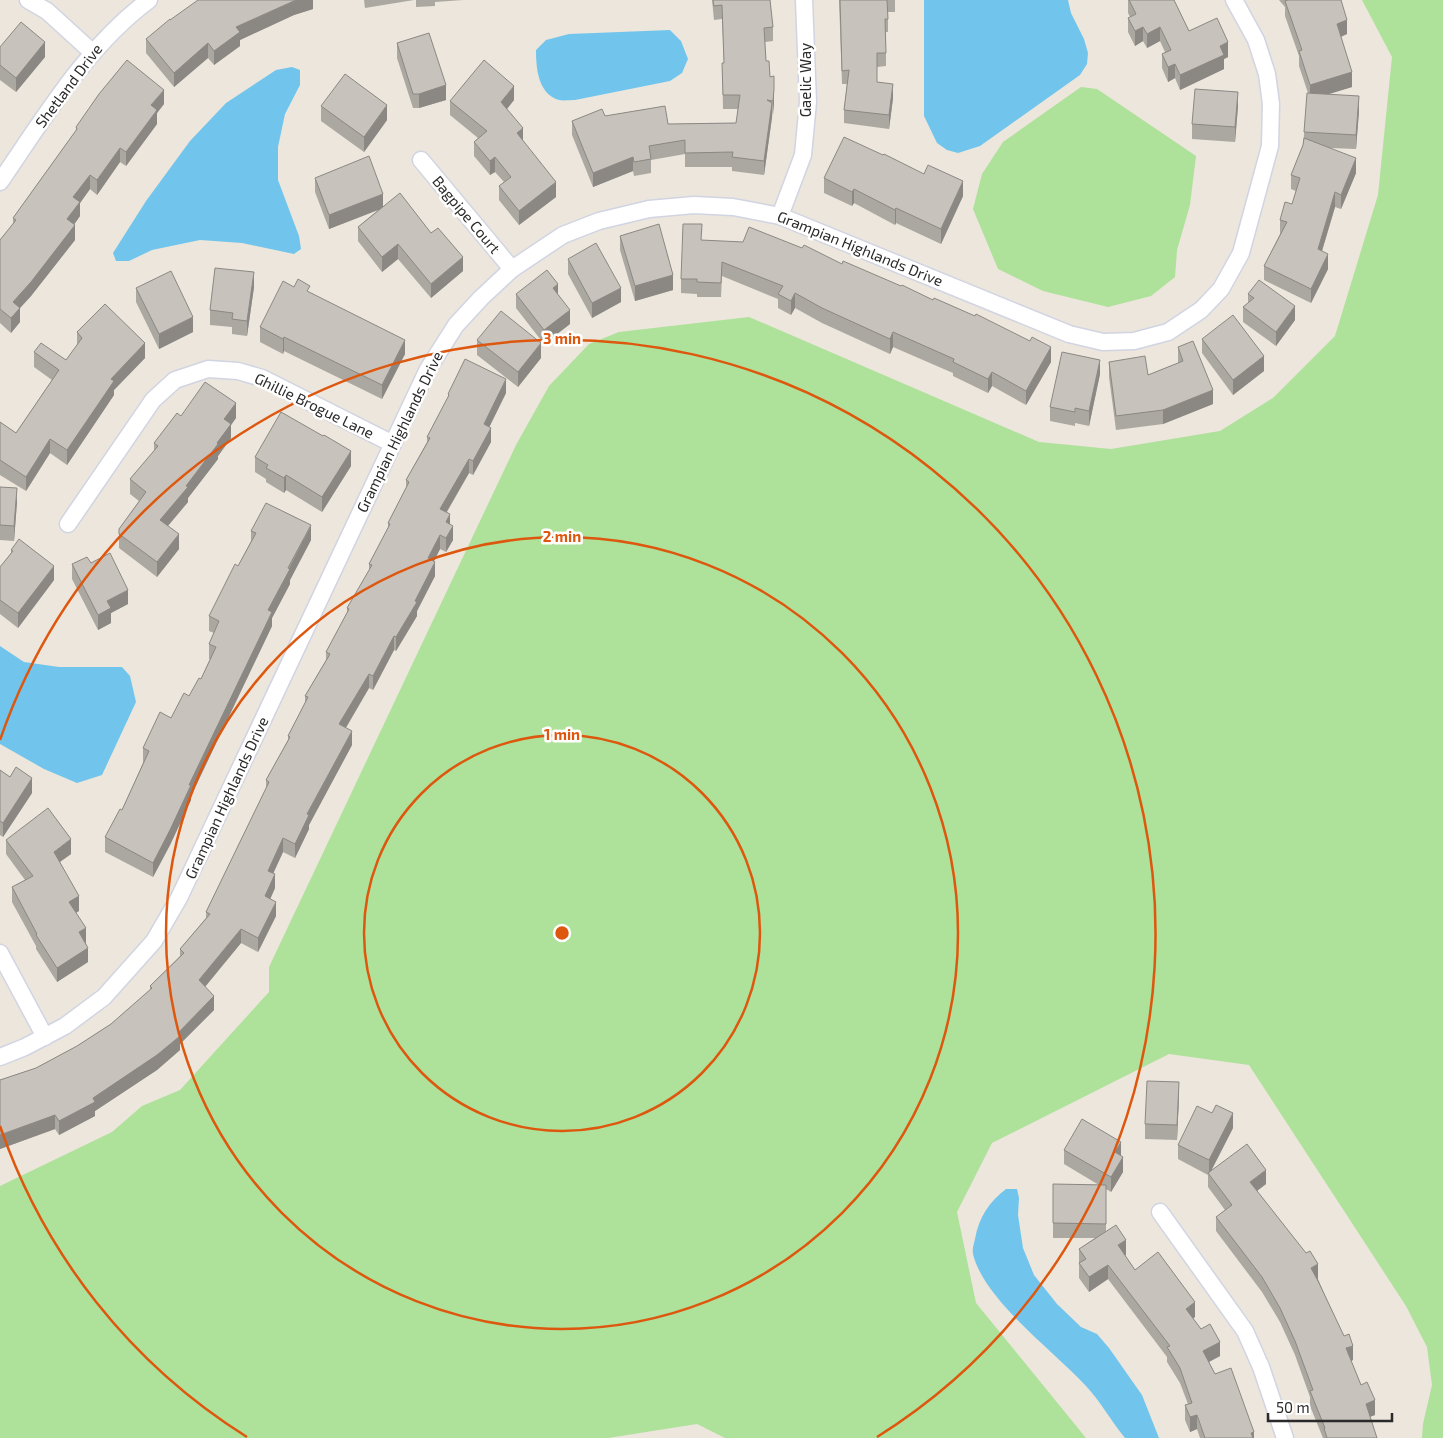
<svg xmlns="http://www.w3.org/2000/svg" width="1443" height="1438" font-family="'Exo 2',sans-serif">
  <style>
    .green { fill: #aee199 }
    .water { fill: #71c5ec }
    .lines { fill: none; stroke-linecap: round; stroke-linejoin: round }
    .minor-casing { stroke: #d1d4e2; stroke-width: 19 }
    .minor { stroke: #fff; stroke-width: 16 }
    .wall { fill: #aba7a1 }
    .shaded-wall { fill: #8b8883 }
    .building { fill: #c7c2bb; stroke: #8b8883 }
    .ring { fill: none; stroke: #de570e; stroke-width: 2.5 }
    .labels { text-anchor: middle; stroke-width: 5; stroke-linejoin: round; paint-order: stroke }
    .street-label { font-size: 15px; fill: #2a2a2a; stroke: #fff }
    .centre { fill: #de570e; stroke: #fff; stroke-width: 2.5 }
    .ring-label { font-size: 15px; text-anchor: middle; font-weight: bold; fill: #de570e; stroke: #fff; stroke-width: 5; stroke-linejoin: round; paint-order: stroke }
  </style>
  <rect width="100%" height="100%" fill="#ece6dc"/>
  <g class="green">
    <polygon points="1362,0 1443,0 1443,1438 1422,1438 1423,1424 1432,1385 1427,1347 1406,1306 1249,1065 1169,1054 992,1143 957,1212 976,1303 1086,1438 725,1438 697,1424 608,1438 0,1438 0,1186 112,1132 142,1106 180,1090 269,992 269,967 516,445 549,386 589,344 619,332 749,317 1039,442 1111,449 1220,431 1273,398 1335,336 1378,195 1392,57"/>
    <polygon points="1081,87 1097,89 1196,156 1190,205 1177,250 1175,277 1151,296 1108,307 1043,291 998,269 973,209 982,174 1003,142"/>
  </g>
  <g class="water">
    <polygon points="924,0 1068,0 1071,13 1084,39 1088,53 1087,64 1080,75 980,146 958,153 947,150 937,143 924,116"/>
    <path d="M670 30 681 41 688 59 682 73 670 81 575 100C570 100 564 101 559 100 538 94 536 68 536 50L546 40 569 34Z"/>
    <polygon points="292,67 300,70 300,85 285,114 278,147 278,180 299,236 301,249 294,254 242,243 200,240 152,250 129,261 116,261 113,253 146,201 190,141 226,103 276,70"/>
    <polygon points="0,646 24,662 59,667 122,667 130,676 136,702 102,775 77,783 44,769 0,744"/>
    <path d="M1006 1189H1017L1019 1198 1018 1215 1023 1248 1034 1275 1057 1304 1081 1327 1097 1334 1109 1348 1142 1395 1159 1438H1125C1111 1421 1101 1402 1086 1386 1054 1351 984 1300 973 1254 972 1249 974 1243 975 1239 979 1217 989 1202 1006 1189Z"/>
  </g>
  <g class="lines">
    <defs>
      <g id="minor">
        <polyline points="28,0 47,11 92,52"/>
        <polyline points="421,160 512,269"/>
        <path d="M0 182C44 118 86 47 149 0"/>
        <polyline points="780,216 803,155 808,102 804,0"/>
        <polyline points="68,524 153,400 175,380 208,369 238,371 262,378 393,444"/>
        <polyline points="0,953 45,1037"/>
        <polyline points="0,1057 25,1047 65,1026 104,997 154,941 179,898 428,369 456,325 481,298 512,269 563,235 599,221 649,209 694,205 733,207 780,216 1069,334 1103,342 1134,341 1168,332 1201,310 1221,289 1241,253 1270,146 1271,104 1267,74 1256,40 1234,0"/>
        <polyline points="1160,1212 1245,1331 1261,1367 1285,1438"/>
      </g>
    </defs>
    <use href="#minor" class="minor-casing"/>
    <use href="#minor" class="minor"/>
  </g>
  <g class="wall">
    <polygon points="313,0 313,9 294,15 240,40 240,46 214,65 208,58 174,87 146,53 146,39"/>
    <polygon points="364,0 414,0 365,8"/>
    <polygon points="416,0 463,0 435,2 435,6 416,7"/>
    <polygon points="712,0 770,0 773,27 773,41 765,42 766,61 770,77 774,103 764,175 732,171 732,167 685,167 685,154 651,160 651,173 634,176 633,171 593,187 572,135 572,121 605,116 668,124 736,123 738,109 723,109 722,63 724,63 722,19 714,20"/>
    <polygon points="839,0 895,0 895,12 888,12 888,32 886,32 886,66 877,67 877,82 893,98 889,129 844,123 844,110 847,84 842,84"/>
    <polygon points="1128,0 1174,0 1189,31 1228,57 1224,59 1224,69 1180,90 1175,78 1168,82 1162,68 1162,54 1165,52 1160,41 1147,48 1143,41 1135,46 1128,32 1128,18 1130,17 1128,13"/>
    <polygon points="1279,0 1341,0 1347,34 1341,37 1352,87 1327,94 1359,111 1356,149 1330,148 1356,173 1341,209 1335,207 1322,251 1328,269 1311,303 1264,280 1264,266 1280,234 1280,220 1292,204 1296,191 1291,189 1291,175 1303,145 1308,93 1299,66 1299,56 1285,16 1285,7"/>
    <polygon points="397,43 446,100 419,108 413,108 397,58"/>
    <polygon points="0,47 45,57 16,92 0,80"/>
    <polygon points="514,100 507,109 523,141 556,197 519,225 499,200 499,186 504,182 495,172 490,175 474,156 474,142 478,138 450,115 450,101"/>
    <polygon points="164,104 157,113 157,124 126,166 120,162 97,195 90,189 80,203 80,216 74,225 75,240 31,296 20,308 20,322 11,333 0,323 0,240 13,224 13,218 76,131 76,127"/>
    <polygon points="321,106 387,120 364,152 321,121"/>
    <polygon points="1238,106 1235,142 1192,139 1192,124"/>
    <polygon points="315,178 383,206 431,233 463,271 431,298 398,259 382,272 358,241 358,227 378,210 329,229 315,192"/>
    <polygon points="824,178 963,196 941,244 896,223 895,225 854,203 852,206 824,193"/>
    <polygon points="620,236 673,290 635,301 620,250"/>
    <polygon points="702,240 842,264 1051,362 1026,405 992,386 988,393 953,376 953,373 893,347 890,354 822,323 795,308 791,315 778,308 778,299 722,276 721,297 697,297 697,294 681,293 681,279"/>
    <polygon points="568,259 621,302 592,318 568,274"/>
    <polygon points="254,287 247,336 232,334 232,327 210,325 210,310"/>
    <polygon points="294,287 310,293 405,354 382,399 284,351 283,354 260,342 260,327"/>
    <polygon points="136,288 193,332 159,349 136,302"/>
    <polygon points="516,294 558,295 570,324 544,344 516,308"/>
    <polygon points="1248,294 1295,320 1276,346 1243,322 1243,307 1248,303"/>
    <polygon points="77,332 145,358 114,390 114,395 67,465 50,453 26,491 0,475 0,422 16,433 52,380 34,367 34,352 66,360 77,346"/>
    <polygon points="1202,339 1264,371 1233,395 1202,353"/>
    <polygon points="477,340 541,358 518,387 477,355"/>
    <polygon points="1178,347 1213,404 1163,424 1116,430 1109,377 1109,362 1148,375 1178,363"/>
    <polygon points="1100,374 1089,426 1075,423 1075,426 1050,421 1050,407"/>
    <polygon points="506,393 489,427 491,442 473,475 469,473 447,512 450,525 453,540 446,552 440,549 434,561 435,576 417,611 417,616 396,651 394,650 373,690 369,688 346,728 352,745 309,825 309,829 295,858 283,852 273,873 275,888 270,899 276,916 258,952 241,943 205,987 214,1010 180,1044 180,1050 157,1070 95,1111 95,1116 59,1135 55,1129 0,1149 0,1080 36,1068 77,1046 111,1024 150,990 150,986 180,956 180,949 206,918 206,912 266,789 266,780 288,740 288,736 305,703 305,696 326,660 326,652 347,613 347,608 369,571 369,564 388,528 388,523 406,488 406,480 427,442 427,437 448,398 448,394"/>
    <polygon points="181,416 236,418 231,425 231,438 218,456 218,459 188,498 188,502 168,526 179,549 157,577 119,548 119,529 139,501 130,494 130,479 154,452 154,443"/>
    <polygon points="255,457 351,466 322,512 286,490 284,493 266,482 266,479 255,472"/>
    <polygon points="0,487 17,502 14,541 0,540"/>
    <polygon points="251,531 311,540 290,580 290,584 272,618 272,626 191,796 191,800 170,845 153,877 105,852 105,837 122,810 143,763 143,748 171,718 189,696 201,679 210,659 209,659 209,644 214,633 209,631 209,616 238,566 251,541"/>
    <polygon points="11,550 54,580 18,628 0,614 0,567 11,553"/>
    <polygon points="91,563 128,604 111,613 111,623 98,630 72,579 72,564"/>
    <polygon points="0,770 32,793 3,837 0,835"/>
    <polygon points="6,840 71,854 60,862 79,911 76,913 86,942 88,962 57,982 36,949 36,946 12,902 12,887 25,880 6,854"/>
    <polygon points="1179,1096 1177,1140 1145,1139 1145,1124"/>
    <polygon points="1233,1128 1211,1171 1266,1184 1257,1191 1318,1279 1353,1360 1351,1361 1361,1385 1375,1415 1370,1417 1377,1438 1323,1438 1310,1406 1310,1397 1295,1355 1280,1322 1262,1292 1216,1231 1216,1217 1225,1210 1208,1187 1208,1175 1178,1159 1178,1145"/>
    <polygon points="1064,1150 1121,1156 1123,1172 1111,1192 1106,1189 1106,1231 1126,1255 1125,1255 1135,1270 1195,1317 1193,1318 1220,1356 1209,1362 1215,1374 1254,1438 1200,1438 1197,1429 1190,1432 1185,1420 1185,1405 1188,1404 1180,1383 1167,1362 1167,1357 1108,1279 1089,1292 1079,1278 1079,1249 1095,1238 1053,1238 1053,1184 1099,1185 1064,1164"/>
  </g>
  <g class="shaded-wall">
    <polygon points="296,0 313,0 313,9 294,15 240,40 240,46 214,65 214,51 236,27"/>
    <polygon points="1347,20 1347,34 1337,38 1337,24"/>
    <polygon points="1143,27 1143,41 1135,46 1135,31"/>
    <polygon points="1160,27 1160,41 1147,48 1147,34"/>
    <polygon points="45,42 45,57 16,92 16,78"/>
    <polygon points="1228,42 1228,57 1224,59 1224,69 1180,90 1180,75 1220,46"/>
    <polygon points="208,43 208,58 174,87 174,73"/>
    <polygon points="1175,64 1175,78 1168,82 1168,67"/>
    <polygon points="1352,72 1352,87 1310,100 1310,85"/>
    <polygon points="893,84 893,98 889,129 889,115"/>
    <polygon points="446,85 446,100 419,108 419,94"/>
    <polygon points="514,86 514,100 501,116 501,102"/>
    <polygon points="774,89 774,103 773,115 773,101"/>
    <polygon points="164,90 164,104 157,113 157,124 126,166 126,152 151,105"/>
    <polygon points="1238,92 1238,106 1235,142 1235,127"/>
    <polygon points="1359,96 1359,111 1356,149 1356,135"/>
    <polygon points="772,103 772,117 764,175 764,161"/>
    <polygon points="387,105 387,120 364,152 364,137"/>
    <polygon points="523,128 523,143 517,133"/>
    <polygon points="120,148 120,162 97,195 97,180"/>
    <polygon points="495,157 495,172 490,175 490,161"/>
    <polygon points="633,157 633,171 593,187 593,173"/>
    <polygon points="1356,158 1356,173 1341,209 1341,195"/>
    <polygon points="90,175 90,189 80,203 80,216 67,234 67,219 73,197"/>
    <polygon points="963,181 963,196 941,244 941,229"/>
    <polygon points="556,182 556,197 519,225 519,211"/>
    <polygon points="854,189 854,203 852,206 852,192"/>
    <polygon points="1335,192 1335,207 1318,264 1318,249"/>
    <polygon points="383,194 383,208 329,229 329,215"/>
    <polygon points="896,208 896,223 895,225 895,210"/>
    <polygon points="75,225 75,240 31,296 20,308 20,322 11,333 11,318 13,302"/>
    <polygon points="398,244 398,259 382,272 382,257"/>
    <polygon points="1328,254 1328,269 1311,303 1311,289"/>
    <polygon points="463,257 463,271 431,298 431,284"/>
    <polygon points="254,272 254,287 247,336 247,321"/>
    <polygon points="673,275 673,290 635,301 635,286"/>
    <polygon points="558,284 558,298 553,288"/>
    <polygon points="621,288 621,302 592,318 592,303"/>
    <polygon points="795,293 795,308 791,315 791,301"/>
    <polygon points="1295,306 1295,320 1276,346 1276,332"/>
    <polygon points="570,310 570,324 544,344 544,330"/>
    <polygon points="193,317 193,332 159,349 159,334"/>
    <polygon points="893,332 893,347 890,354 890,339"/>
    <polygon points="284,337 284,351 283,354 283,339"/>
    <polygon points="405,340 405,354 382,399 382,385"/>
    <polygon points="145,343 145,358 114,390 114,395 67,465 67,450 111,379"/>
    <polygon points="541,343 541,358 518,387 518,372"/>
    <polygon points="1051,347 1051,362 1026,405 1026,391"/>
    <polygon points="1264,356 1264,371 1233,395 1233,380"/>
    <polygon points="1100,360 1100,374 1089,426 1089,411"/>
    <polygon points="992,372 992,386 988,393 988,379"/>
    <polygon points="506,379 506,393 484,438 484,424"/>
    <polygon points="1213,390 1213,404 1163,424 1163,410"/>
    <polygon points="236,403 236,418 231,425 231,438 218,456 218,459 188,498 188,502 160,535 160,520 186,486 217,443 224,419"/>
    <polygon points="491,428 491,442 473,475 473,461"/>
    <polygon points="50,439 50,453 26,491 26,477"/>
    <polygon points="351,451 351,466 322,512 322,497"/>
    <polygon points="469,459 469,473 440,523 440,509"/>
    <polygon points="286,475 286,490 284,493 284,478"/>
    <polygon points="17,488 17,502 14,541 14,526"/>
    <polygon points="450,514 450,528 446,522"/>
    <polygon points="311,525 311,540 290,580 290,584 272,618 272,626 191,796 191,800 170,845 153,877 153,863 189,785 268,610"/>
    <polygon points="453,526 453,540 446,552 446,538"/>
    <polygon points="179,534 179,549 157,577 157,562"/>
    <polygon points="440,535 440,549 428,573 428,558"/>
    <polygon points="435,562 435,576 417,611 417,616 396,651 396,637"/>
    <polygon points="54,566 54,580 18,628 18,613"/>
    <polygon points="128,590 128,604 111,613 111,623 98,630 98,615 107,601"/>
    <polygon points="394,636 394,650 373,690 373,676"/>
    <polygon points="369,674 369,688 339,739 339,724"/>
    <polygon points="352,731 352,745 309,825 309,829 295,858 295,844 307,814"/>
    <polygon points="32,778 32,793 3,837 3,823"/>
    <polygon points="283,838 283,852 268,885 268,871"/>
    <polygon points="71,839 71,854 54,866 54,852"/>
    <polygon points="275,874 275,888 265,911 265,896"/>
    <polygon points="79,896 79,911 69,916 69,902"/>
    <polygon points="276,902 276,916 258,952 258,938"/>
    <polygon points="86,928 86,942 79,947 79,932"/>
    <polygon points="241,929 241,943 199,994 199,980"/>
    <polygon points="88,948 88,962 57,982 57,968"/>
    <polygon points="214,996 214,1010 180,1044 180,1050 157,1070 95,1111 95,1116 59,1135 59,1121 93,1098 178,1033"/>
    <polygon points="1179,1082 1179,1096 1177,1140 1177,1125"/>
    <polygon points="1233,1113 1233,1128 1209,1175 1209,1160"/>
    <polygon points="55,1115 55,1129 0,1149 0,1135"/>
    <polygon points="1121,1142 1121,1156 1115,1152"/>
    <polygon points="1123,1157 1123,1172 1111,1192 1111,1177"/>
    <polygon points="1266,1170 1266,1184 1250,1196 1250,1182"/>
    <polygon points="1126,1240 1126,1255 1118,1260 1118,1245"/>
    <polygon points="1318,1264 1318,1279 1311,1283 1311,1268"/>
    <polygon points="1108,1265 1108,1279 1089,1292 1089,1277"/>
    <polygon points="1195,1302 1195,1317 1186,1324 1186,1309"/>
    <polygon points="1220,1342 1220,1356 1203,1365 1203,1351"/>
    <polygon points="1353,1346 1353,1360 1346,1363 1346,1348"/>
    <polygon points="1375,1400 1375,1415 1366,1418 1366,1404"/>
    <polygon points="1197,1415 1197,1429 1190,1432 1190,1417"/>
    <polygon points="1254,1432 1254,1438 1251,1438 1251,1433"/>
  </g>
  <g class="building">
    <polygon points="198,0 296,0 236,27 240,32 214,51 208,43 174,73 146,39 170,19 170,20"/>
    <polygon points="713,0 770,0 773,27 764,28 766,61 769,61 770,77 774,76 774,89 773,101 767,100 772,103 764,161 732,157 733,152 685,153 685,140 649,146 651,159 634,162 633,157 593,173 572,121 602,109 605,116 665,106 668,124 736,123 740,95 723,95 722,63 724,63 722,5 714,6"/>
    <polygon points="840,0 887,0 888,19 885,19 886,53 877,53 877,82 893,84 889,115 844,110 849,70 842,71"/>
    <polygon points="1129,0 1174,0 1189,31 1217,18 1228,42 1220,46 1224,55 1180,75 1175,64 1168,67 1162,54 1171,50 1160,27 1147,34 1143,27 1135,31 1128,18 1136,14"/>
    <polygon points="1288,0 1341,0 1347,20 1337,24 1352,72 1310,85 1299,51 1302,50 1285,1"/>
    <polygon points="21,22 45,42 16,78 0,65 0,47"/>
    <polygon points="429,33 446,85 419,94 413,94 397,43"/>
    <polygon points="127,60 164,90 151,105 157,110 126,152 120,148 97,180 90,175 73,197 80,202 67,219 75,225 31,282 13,302 20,308 11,318 0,309 0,240 16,220 13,218 77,129 76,127 99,94"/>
    <polygon points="484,60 514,86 501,102 523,128 517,133 556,182 519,211 499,186 511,177 495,157 490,161 474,142 487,131 450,101"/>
    <polygon points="345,74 387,105 364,137 321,106"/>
    <polygon points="1195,89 1238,92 1235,127 1192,124"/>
    <polygon points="1307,93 1359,96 1356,135 1304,132"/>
    <polygon points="844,137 883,155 884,154 924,174 928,165 963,181 941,229 896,208 895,210 854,189 852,192 824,178"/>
    <polygon points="1304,138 1356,158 1341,195 1335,192 1318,249 1328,254 1311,289 1264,266 1287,222 1280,220 1285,202 1292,204 1300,178 1291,175 1303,145"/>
    <polygon points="369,156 383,194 329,215 315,178"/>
    <polygon points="400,193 431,233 438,228 463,257 431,284 398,244 382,257 358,227"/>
    <polygon points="659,224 673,275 635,286 620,236"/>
    <polygon points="683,224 702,224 701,240 743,242 749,227 802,248 804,245 842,264 843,261 901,286 902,285 933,300 934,298 975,316 976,314 1030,341 1032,337 1051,347 1026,391 992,372 988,379 953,362 954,359 893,332 890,339 822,308 795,293 791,301 778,294 783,286 722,262 721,283 697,282 697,279 681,279"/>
    <polygon points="596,243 621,288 592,303 568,259"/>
    <polygon points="215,268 254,272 247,321 232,319 233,313 210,310"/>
    <polygon points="547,270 558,284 553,288 570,310 544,330 516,294"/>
    <polygon points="171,271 193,317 159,334 136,288"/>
    <polygon points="298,279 310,286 307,291 405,340 382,385 284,337 283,339 260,327 283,281 294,287"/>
    <polygon points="1259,280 1295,306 1276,332 1243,307 1254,298 1248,294"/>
    <polygon points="105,304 145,343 111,379 114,381 67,450 50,439 26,477 0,460 0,422 16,433 59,370 34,352 41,343 66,360 82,338 77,332"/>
    <polygon points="501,311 541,343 518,372 477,340"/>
    <polygon points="1233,315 1264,356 1233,380 1202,339"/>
    <polygon points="1193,341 1213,390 1163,410 1116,416 1109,362 1145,356 1148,375 1183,361 1178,347"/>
    <polygon points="1062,352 1100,360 1089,411 1075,408 1075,412 1050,407"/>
    <polygon points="465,359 506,379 484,424 491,428 473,461 469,459 440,509 450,514 446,522 453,526 446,538 440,535 428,558 435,562 415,601 417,602 396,637 394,636 373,676 369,674 339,724 352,731 307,814 309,815 295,844 283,838 268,871 275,874 265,896 276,902 258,938 241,929 199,980 214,996 178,1033 180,1036 157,1055 93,1098 95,1102 59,1121 55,1115 0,1135 0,1080 36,1068 77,1046 111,1024 152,988 150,986 184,953 180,949 210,914 206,912 269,782 266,780 290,737 288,736 308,697 305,696 330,654 326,652 349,609 347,608 372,565 369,564 390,524 388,523 409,482 406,480 430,438 427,437 449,395 448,394"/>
    <polygon points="205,382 236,403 224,419 231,424 217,443 218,444 186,486 188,487 160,520 179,534 157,562 119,534 119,529 146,492 130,479 158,446 154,443 177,413 181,416"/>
    <polygon points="281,412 323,436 324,435 351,451 322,497 286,475 284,478 266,468 268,465 255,457"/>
    <polygon points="0,487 17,488 14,526 0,525"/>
    <polygon points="266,503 311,525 288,568 290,569 268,610 272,612 189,785 191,785 170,830 153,863 105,837 120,809 122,810 149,751 143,748 160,712 171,718 184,693 189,696 199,678 201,679 216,647 209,644 219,621 209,616 235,564 238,566 256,533 251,531"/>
    <polygon points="19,539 54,566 18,613 0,600 0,567 13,551 11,550"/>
    <polygon points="110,553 128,590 107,601 111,608 98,615 72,564 87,557 91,563"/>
    <polygon points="16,767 32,778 3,823 0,821 0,770 10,777"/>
    <polygon points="48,808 71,839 54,852 79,896 69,902 86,928 79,932 88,948 57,968 36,935 37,934 12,887 33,876 6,840"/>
    <polygon points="1147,1081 1179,1082 1177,1125 1145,1124"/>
    <polygon points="1216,1105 1233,1113 1209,1160 1178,1145 1197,1106 1212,1113"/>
    <polygon points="1082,1119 1121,1142 1115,1152 1123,1157 1111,1177 1064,1150"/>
    <polygon points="1247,1144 1266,1170 1250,1182 1306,1253 1310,1251 1318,1264 1311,1268 1318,1281 1344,1336 1349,1334 1353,1346 1346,1348 1361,1385 1367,1382 1375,1400 1366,1404 1377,1438 1327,1438 1324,1428 1325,1428 1310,1391 1313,1390 1295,1341 1280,1308 1262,1277 1216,1217 1232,1205 1208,1173"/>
    <polygon points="1053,1184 1106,1185 1106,1224 1053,1223"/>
    <polygon points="1116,1225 1126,1240 1118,1245 1135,1270 1158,1252 1195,1302 1186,1309 1201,1329 1210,1324 1220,1342 1203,1351 1215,1374 1231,1368 1254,1432 1251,1433 1253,1438 1205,1438 1197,1415 1190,1417 1185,1405 1192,1403 1180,1368 1167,1347 1170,1346 1108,1265 1089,1277 1079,1263 1086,1259 1079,1249"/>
  </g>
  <g class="ring">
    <circle cx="562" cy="933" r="198"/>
    <circle cx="562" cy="933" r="396"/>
    <path d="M247 1437A594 594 0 0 1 0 1126M0 740A594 594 0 1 1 877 1437"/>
  </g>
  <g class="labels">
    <g class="street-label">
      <text transform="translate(806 80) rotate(-90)" y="5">Gaelic Way</text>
      <text transform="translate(69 86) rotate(-53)" y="5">Shetland Drive</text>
      <text transform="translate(466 215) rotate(50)" y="5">Bagpipe Court</text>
      <text transform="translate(860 249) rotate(22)" y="5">Grampian Highlands Drive</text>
      <text transform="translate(314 406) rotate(26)" y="5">Ghillie Brogue Lane</text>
      <text transform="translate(400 432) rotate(-64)" y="5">Grampian Highlands Drive</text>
      <text transform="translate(227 798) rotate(-65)" y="5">Grampian Highlands Drive</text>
    </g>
  </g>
  <circle cx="562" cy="933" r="8" class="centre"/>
  <g class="ring-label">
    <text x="562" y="344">3 min</text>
    <text x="562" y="542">2 min</text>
    <text x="562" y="740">1 min</text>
  </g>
  <path d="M1268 1413v8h124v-8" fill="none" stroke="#2a2a2a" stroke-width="2.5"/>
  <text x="1276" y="1413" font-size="15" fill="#2a2a2a" stroke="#ffffff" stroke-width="4" paint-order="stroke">50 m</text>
</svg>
